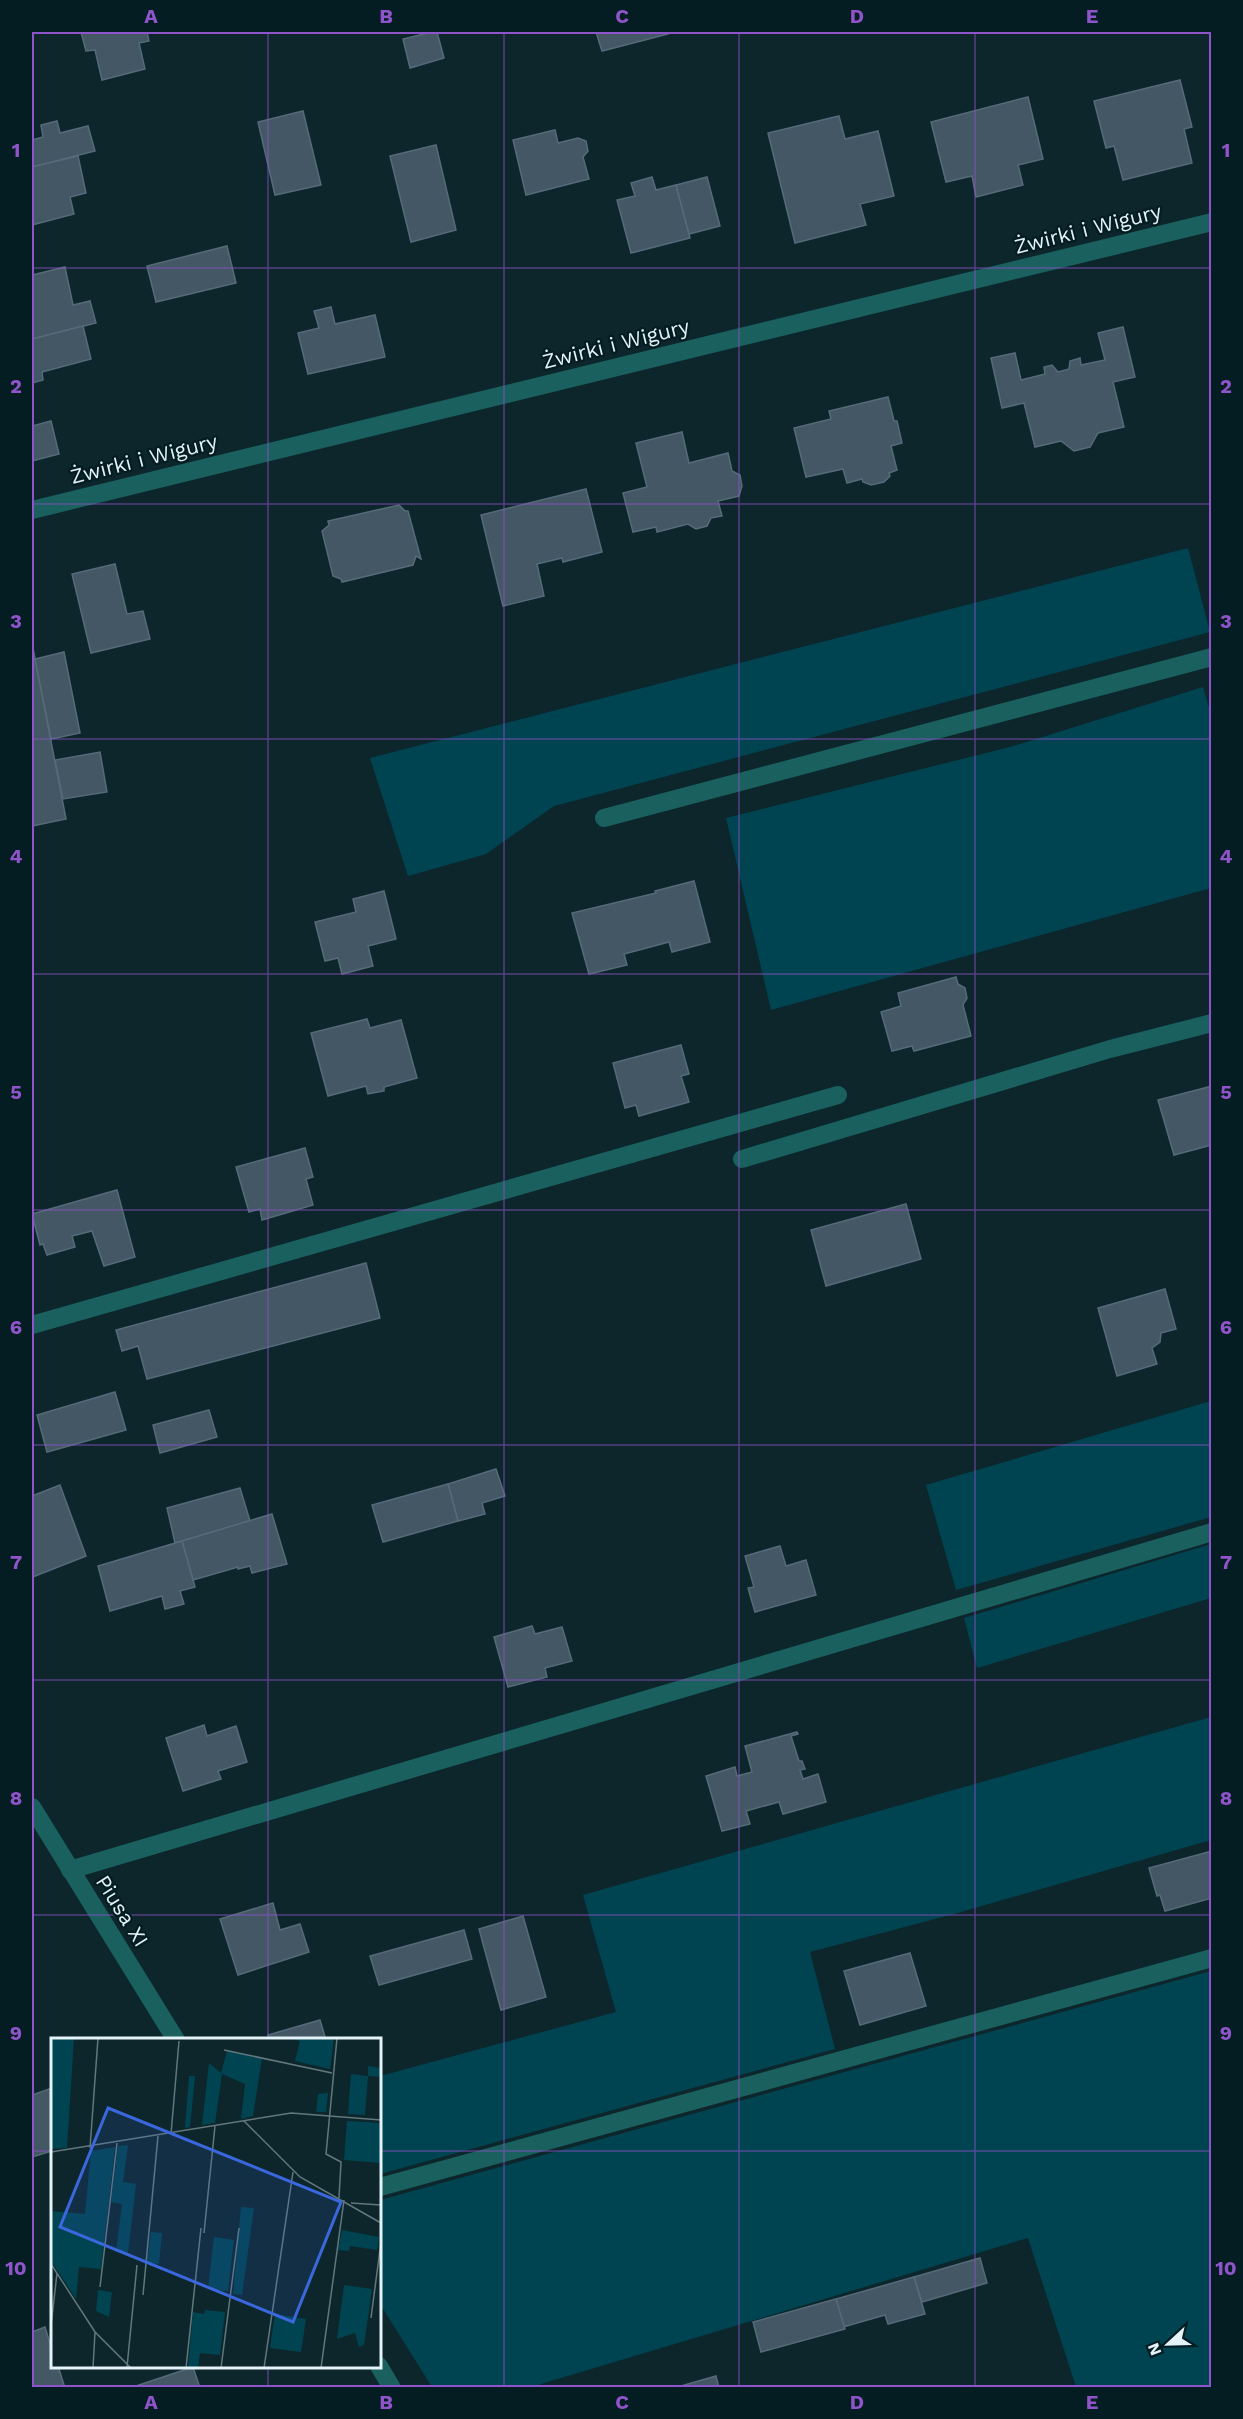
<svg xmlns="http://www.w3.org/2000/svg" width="1243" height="2419" font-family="'Work Sans',sans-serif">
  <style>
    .green { fill: #004451 }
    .building { fill: #435765; stroke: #566b7a; stroke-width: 1.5 }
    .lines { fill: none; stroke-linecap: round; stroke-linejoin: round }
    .service { stroke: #19605e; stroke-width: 18 }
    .minor { stroke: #19605e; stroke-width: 18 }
    .tertiary { stroke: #19605e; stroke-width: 18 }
    .grid { fill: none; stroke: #9054ca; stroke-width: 1.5; stroke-opacity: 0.55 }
    .labels { text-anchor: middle; stroke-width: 4.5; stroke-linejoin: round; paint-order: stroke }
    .street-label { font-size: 21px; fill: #e3f3f7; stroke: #031d23 }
    .inset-road { fill: none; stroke: #62787d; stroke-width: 1.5 }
    .view { fill: #3b67dd; fill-opacity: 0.15; stroke: #3b67dd; stroke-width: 3 }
    .inset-edge { fill: none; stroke: #e3f3f7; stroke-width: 3 }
    .neatline { fill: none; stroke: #9054ca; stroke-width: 2 }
    .grid-label { font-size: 20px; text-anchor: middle; font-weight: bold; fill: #9054ca }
  </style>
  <rect width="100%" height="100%" fill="#0c262c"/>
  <g class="green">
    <polygon points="1188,548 1210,632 554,806 486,854 408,876 370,758"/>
    <polygon points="1203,687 1212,718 1211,888 771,1010 726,818 1010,747"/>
    <polygon points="1211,1401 1211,1517 956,1590 926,1485"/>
    <polygon points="1211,1544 1211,1598 977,1668 964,1618"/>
    <polygon points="1211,1717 1211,1840 954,1914 810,1952 835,2049 380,2174 380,2076 616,2012 583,1895"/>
    <polygon points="1211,1971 1211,2387 1076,2387 1028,2238 531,2387 432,2387 380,2304 380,2200"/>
  </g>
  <g class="building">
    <polygon points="81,32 147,32 149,41 139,43 145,69 102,80 95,50 86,51"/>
    <polygon points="432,32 437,32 444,58 410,68 403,39"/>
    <polygon points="596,32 667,32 668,34 602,51"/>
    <polygon points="1180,80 1192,127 1184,129 1192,163 1123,180 1114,146 1106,148 1094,101"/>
    <polygon points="1028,97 1043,159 1018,165 1023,185 976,197 972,176 946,182 931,122"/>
    <polygon points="303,111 321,185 275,195 258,122"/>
    <polygon points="839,116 845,139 878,131 894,196 860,204 866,225 795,243 768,133"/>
    <polygon points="57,121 60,133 88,126 95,151 32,167 32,140 43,137 41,125"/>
    <polygon points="555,130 558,143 578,138 586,141 588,151 583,157 589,179 526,195 513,140"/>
    <polygon points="436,145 456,230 411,242 390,156"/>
    <polygon points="78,156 86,193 70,197 74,214 32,225 32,167"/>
    <polygon points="652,177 656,190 676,185 690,238 631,253 617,200 635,196 631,183"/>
    <polygon points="707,177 720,226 689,234 676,185"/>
    <polygon points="227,246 236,283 156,302 147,266"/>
    <polygon points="65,267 73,305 90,301 96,323 32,339 32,275"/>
    <polygon points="331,307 335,324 375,315 385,357 308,374 298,333 319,328 314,311"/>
    <polygon points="83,326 91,359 42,372 43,380 32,383 32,339"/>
    <polygon points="1123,327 1135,377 1113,382 1124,427 1098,433 1090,447 1074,451 1061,441 1035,447 1024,403 1002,408 991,358 1015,353 1021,380 1045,374 1044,367 1052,365 1058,372 1069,369 1070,361 1080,358 1081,365 1105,360 1098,333"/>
    <polygon points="888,397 894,421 897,421 902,443 891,446 897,470 889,473 890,476 884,482 871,485 863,482 862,479 847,483 843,469 806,477 794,428 831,419 829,411"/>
    <polygon points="51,421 59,454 32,461 32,426"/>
    <polygon points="682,432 689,463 728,453 732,471 740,475 742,486 739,496 718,501 722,516 711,518 707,526 696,529 688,524 657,532 656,527 633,532 623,493 647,487 636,443"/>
    <polygon points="586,489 602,552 563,562 562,558 537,564 544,596 503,606 481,515"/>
    <polygon points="399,505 405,511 408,511 421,559 416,556 413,565 342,582 341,579 333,576 322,531 329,525 328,521"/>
    <polygon points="115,564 127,614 143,611 150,639 91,653 72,574"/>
    <polygon points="32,643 66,819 32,826"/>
    <polygon points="64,652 80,733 51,739 35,659"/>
    <polygon points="100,752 107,792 63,799 55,760"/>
    <polygon points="694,881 710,942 672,952 669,942 624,954 627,965 589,974 572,913 656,893 655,891"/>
    <polygon points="384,891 396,939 368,946 373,966 342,974 338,958 325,961 315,922 356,912 353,899"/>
    <polygon points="956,977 958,984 965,988 967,998 963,1005 971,1036 914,1051 912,1046 892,1051 881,1012 901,1006 898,993"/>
    <polygon points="367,1019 370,1028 401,1020 417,1078 384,1087 384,1091 368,1094 366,1086 328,1096 311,1033"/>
    <polygon points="681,1045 689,1074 681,1076 689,1102 639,1116 636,1105 625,1108 613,1063"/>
    <polygon points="1212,1086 1212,1145 1174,1155 1158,1100"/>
    <polygon points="305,1148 313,1177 306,1179 313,1205 262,1220 260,1209 249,1212 236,1167"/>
    <polygon points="117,1190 135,1257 104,1266 92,1231 72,1236 75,1247 47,1255 43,1244 40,1245 32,1214"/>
    <polygon points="906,1204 921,1259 826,1286 811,1230"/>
    <polygon points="366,1263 380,1318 147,1379 138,1346 122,1351 116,1330"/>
    <polygon points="1165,1289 1176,1329 1161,1333 1160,1342 1152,1348 1157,1364 1117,1376 1098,1308"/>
    <polygon points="115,1392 126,1430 47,1452 37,1415"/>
    <polygon points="209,1410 217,1437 160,1453 153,1425"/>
    <polygon points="496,1469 505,1496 482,1503 485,1514 458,1521 448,1484"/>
    <polygon points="448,1484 458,1521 383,1542 372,1505"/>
    <polygon points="60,1485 86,1556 33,1577 32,1496"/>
    <polygon points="240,1488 250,1521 175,1543 167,1508"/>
    <polygon points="272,1514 287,1564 252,1573 250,1566 238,1569 238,1567 193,1580 182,1541"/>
    <polygon points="182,1541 195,1587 180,1591 184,1604 165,1609 162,1596 110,1611 98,1566"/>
    <polygon points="780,1546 786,1566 806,1560 816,1595 755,1612 748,1588 754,1587 745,1556"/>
    <polygon points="532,1626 535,1634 562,1627 572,1661 545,1668 547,1677 508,1687 494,1637"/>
    <polygon points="204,1725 207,1736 236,1726 247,1762 218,1771 221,1779 183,1791 166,1738"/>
    <polygon points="797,1732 798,1734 791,1736 799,1761 802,1761 805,1769 800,1770 803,1779 818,1774 826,1802 783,1814 779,1802 746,1811 750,1824 722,1831 706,1776 735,1767 737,1776 752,1772 745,1746"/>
    <polygon points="1212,1851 1212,1898 1165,1911 1160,1895 1157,1896 1149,1868"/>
    <polygon points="273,1903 280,1930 300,1924 309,1952 238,1975 220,1919"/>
    <polygon points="523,1916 546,1997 501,2010 479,1929"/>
    <polygon points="464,1930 472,1959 379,1985 370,1956"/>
    <polygon points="910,1953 926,2006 860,2025 844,1971"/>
    <polygon points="320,2020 326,2040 269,2040 268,2035"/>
    <polygon points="52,2088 52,2151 32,2157 32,2095"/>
    <polygon points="980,2258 987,2283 922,2302 914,2277"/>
    <polygon points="914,2277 925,2314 888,2324 885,2315 843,2327 836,2299"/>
    <polygon points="836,2299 845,2329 761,2352 753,2322"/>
    <polygon points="45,2327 52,2350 52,2366 58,2366 65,2388 32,2388 32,2332"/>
    <polygon points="193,2367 200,2388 130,2388"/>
    <polygon points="716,2376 719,2388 674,2388"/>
  </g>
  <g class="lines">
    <g class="service">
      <polyline points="604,818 1212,657"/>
      <polyline points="742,1159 1110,1049 1212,1023"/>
      <polyline points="32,1325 838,1095"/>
      <polyline points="70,1870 1212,1532"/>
      <polyline points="380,2187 1212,1958"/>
    </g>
    <polyline class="minor" points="32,510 1212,222"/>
    <g class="tertiary">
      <polyline points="32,1807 176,2040"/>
      <polyline points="379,2366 392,2388"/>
    </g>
  </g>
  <path class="grid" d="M268 32V2040M504 32V2388M739 32V2388M975 32V2388M32 268H1212M32 504H1212M32 739H1212M32 974H1212M32 1210H1212M32 1445H1212M32 1680H1212M32 1915H1212M32 2151H52M380 2151H1212M268 2366V2388"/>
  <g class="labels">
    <g class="street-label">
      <text transform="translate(1088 229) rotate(-14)" y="7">Żwirki i Wigury</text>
      <text transform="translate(616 344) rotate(-14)" y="7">Żwirki i Wigury</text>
      <text transform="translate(144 459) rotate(-14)" y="7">Żwirki i Wigury</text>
      <text transform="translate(122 1911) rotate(58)" y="7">Piusa XI</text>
    </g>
  </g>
  <g transform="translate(51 2038)">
    <rect width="330" height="330" fill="#0c262c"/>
    <path d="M0 0H23L16 110 0 111ZM238 0H283L279 31 244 23 249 3ZM176 13 211 20 202 78 190 81 194 46 171 36 164 85 151 87 158 25 170 35ZM317 28 330 30V39L317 38 314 77 297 76 300 36 317 38ZM138 38H144L139 89 134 90ZM277 55 275 74H265L267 56ZM296 83 330 85V125L293 122ZM77 107 72 144 85 146 77 215 65 214 71 166 60 164 67 108ZM64 109 50 231 28 229 25 261 0 223V173L34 176 40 113ZM190 169 203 170 191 257 182 256ZM291 192 328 199 326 212 299 208 298 213 287 212ZM100 194 111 195 108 226 96 225ZM163 199 183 202 177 253 157 251ZM293 247 321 251 313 307 308 309 304 295 286 301ZM47 252 61 254 58 279 45 273ZM154 272 174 274 169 317 149 315 147 330H137L142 274 153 276ZM224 276 255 281 250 314 219 310Z" fill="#004451"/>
    <path class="inset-road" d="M286 0 275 116 290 124 288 160M173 12 281 35M193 83 249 139 330 185M120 96 128 3M39 110 47 0M0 114 240 75 330 82M300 165 330 167M153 195 164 88M0 226 44 294 80 330M49 249 66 105M92 257 107 98M320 280 330 204M0 288 6 235M76 329 86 227M42 330 44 294M135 330 150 190M170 330 188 190M213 330 242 134M270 330 293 162"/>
    <path class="view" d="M57 70 290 164 242 284 9 189Z"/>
    <rect width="330" height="330" class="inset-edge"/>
  </g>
  <rect width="1243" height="2419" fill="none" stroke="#031d23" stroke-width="66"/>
  <g transform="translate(1168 2344) rotate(248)" stroke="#031d23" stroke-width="4.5" paint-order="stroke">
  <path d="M0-4.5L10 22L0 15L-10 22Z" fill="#e3f3f7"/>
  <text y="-9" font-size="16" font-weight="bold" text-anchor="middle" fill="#e3f3f7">N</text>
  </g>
  <rect x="33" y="33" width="1177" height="2353" class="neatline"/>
  <g class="grid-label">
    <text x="151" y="23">A</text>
    <text x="386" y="23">B</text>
    <text x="622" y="23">C</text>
    <text x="857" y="23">D</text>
    <text x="1092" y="23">E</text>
    <text x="16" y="157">1</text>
    <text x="1226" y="157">1</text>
    <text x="16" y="393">2</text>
    <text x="1226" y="393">2</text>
    <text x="16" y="628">3</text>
    <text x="1226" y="628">3</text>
    <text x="16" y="863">4</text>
    <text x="1226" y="863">4</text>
    <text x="16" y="1099">5</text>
    <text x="1226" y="1099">5</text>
    <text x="16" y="1334">6</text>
    <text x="1226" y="1334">6</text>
    <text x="16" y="1569">7</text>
    <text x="1226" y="1569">7</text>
    <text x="16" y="1805">8</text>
    <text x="1226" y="1805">8</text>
    <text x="16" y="2040">9</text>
    <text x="1226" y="2040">9</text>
    <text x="16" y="2275">10</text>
    <text x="1226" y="2275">10</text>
    <text x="151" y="2409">A</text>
    <text x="386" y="2409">B</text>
    <text x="622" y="2409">C</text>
    <text x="857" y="2409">D</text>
    <text x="1092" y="2409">E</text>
  </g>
</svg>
